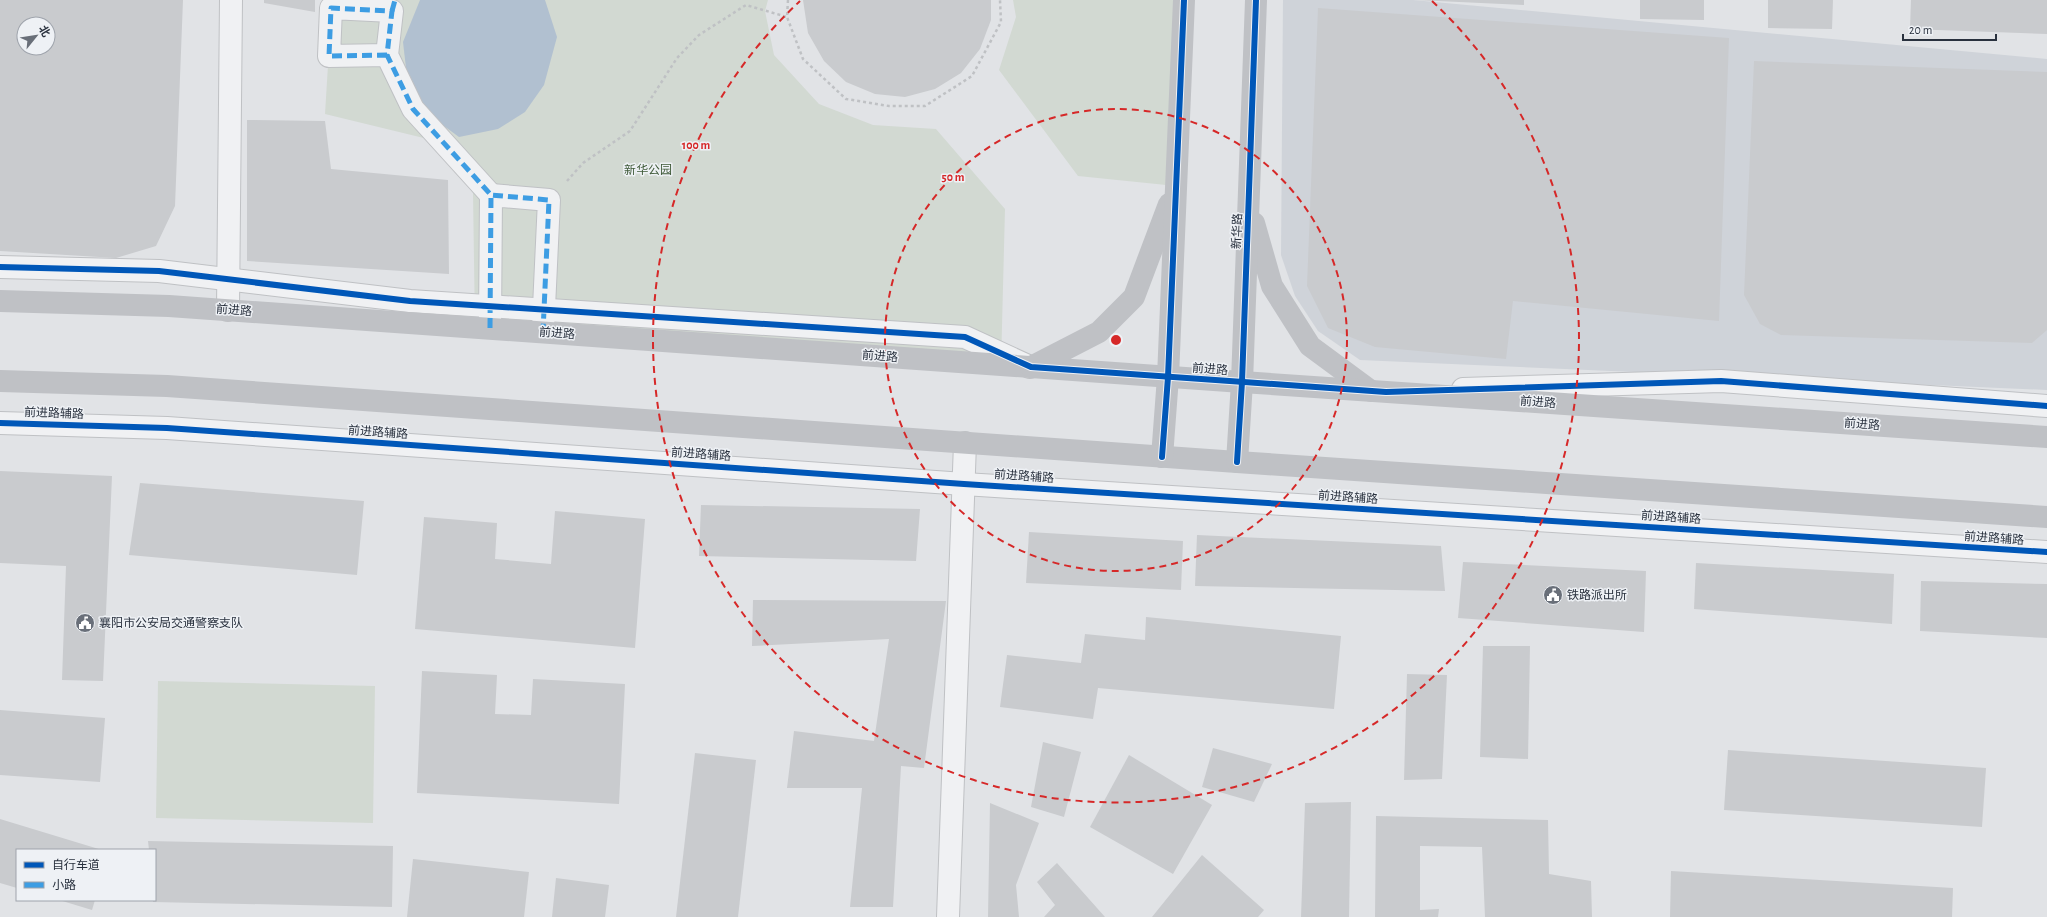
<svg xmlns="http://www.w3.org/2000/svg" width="2047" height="917" font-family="'Alegreya Sans','Noto Sans SC',sans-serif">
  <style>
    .built { fill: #cfd3d9 }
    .green { fill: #d2d9d2 }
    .water { fill: #b1c0d0 }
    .building { fill: #c9cbce; fill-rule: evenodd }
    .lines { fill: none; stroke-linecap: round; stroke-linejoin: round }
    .pedestrian-casing { stroke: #bfc1c4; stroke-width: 24 }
    .minor-casing { stroke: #bfc1c4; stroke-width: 24 }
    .tertiary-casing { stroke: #bfc1c4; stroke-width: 24 }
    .path { stroke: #bfc1c4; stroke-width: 2.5; stroke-dasharray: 3 3; stroke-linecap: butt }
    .pedestrian { stroke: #f0f1f3; stroke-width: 22 }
    .minor { stroke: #f0f1f3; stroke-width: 22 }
    .tertiary { stroke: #f0f1f3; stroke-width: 22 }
    .secondary { stroke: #bfc1c5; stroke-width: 22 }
    .quiet { stroke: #3d9de3; stroke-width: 5; stroke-dasharray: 10 5; stroke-linecap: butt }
    .cycleway-casing { stroke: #eef1f5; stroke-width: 8 }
    .cycleway { stroke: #0057b8; stroke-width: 6 }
    .ring { fill: none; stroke: #d62828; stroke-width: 2; stroke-dasharray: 7 5 }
    .labels { text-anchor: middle; stroke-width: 3; stroke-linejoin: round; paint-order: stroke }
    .park-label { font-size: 12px; fill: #3e5937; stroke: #eef1f5 }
    .street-label { font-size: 12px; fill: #29313e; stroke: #eef1f5 }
    .poi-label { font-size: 12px; fill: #29313e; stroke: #eef1f5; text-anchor: start }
    .centre { fill: #d62828; stroke: #eef1f5; stroke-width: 2 }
    .ring-label { font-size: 12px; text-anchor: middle; font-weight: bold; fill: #d62828; stroke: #eef1f5; stroke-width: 3; stroke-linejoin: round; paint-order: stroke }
  </style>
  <rect width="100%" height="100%" fill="#e1e3e6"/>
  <polygon class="built" points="1283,0 1413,0 2047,59 2047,390 1360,360 1318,331 1295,296 1281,255"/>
  <g class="green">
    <polygon points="332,0 768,0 765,11 774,55 819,104 873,125 936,129 1005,209 1001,365 475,327 473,193 436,141 325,114"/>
    <polygon points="1013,0 1184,0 1176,186 1078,176 999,70 1016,17"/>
    <polygon points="158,681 375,686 373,823 156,818"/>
  </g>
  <polygon class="water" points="420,0 545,0 557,37 544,85 525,112 498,129 459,137 425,112 408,85 403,42"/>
  <g class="building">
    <path d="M0 0H183L175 206 156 246 116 258 0 251ZM24 24H48V48H24Z"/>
    <polygon points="264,0 315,0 315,12 264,3"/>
    <polygon points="803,0 991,0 991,20 980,49 961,73 935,89 905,97 875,94 846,82 824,61 808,33"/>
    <polygon points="1416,0 1524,0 1524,5"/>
    <polygon points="1640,0 1704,0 1704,20 1640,19"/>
    <polygon points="1768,0 1833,0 1832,29 1768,28"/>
    <polygon points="1911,0 2047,0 2047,34 1910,29"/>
    <polygon points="1318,8 1729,38 1719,321 1513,301 1506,359 1375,347 1328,328 1307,286"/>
    <polygon points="1754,61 2047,72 2047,330 2032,343 1781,335 1760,324 1744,295"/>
    <polygon points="247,120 325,121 331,169 448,180 449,274 247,261"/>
    <polygon points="0,471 112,476 103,681 62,680 66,566 0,563"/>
    <polygon points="140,483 364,501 357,575 129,555"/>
    <polygon points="701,505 920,509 916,561 699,556"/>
    <polygon points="555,511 645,519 635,648 415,629 424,517 497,523 495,559 551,564"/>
    <polygon points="1029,532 1183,541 1181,590 1026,583"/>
    <polygon points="1197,535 1441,546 1445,591 1195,586"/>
    <polygon points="1463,562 1646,571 1644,632 1458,618"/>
    <polygon points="1696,563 1894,574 1892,624 1694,609"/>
    <polygon points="1921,581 2047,584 2047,638 1920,631"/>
    <polygon points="753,600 946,601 924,768 901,766 893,907 850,907 862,788 787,788 794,731 874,741 889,639 752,646"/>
    <polygon points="1146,617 1341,636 1334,709 1098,688 1093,719 1000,707 1007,655 1081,663 1085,634 1145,640"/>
    <polygon points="1483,646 1530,646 1528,759 1480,757"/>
    <polygon points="422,671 497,675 495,714 531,715 533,679 625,684 619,804 417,793"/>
    <polygon points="1407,674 1447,675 1442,779 1404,780"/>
    <polygon points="0,710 105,718 100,782 0,775"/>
    <polygon points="1043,742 1081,752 1064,817 1031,807"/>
    <polygon points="1213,748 1272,764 1254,802 1202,787"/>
    <polygon points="1728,750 1986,768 1982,827 1724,810"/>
    <polygon points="695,753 756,760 738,917 676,917"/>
    <polygon points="1129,755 1212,805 1173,874 1090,827"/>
    <polygon points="1351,802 1349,917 1301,917 1305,803"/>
    <polygon points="990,803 1039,823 1016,885 1019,917 988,917"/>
    <polygon points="1376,816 1548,820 1549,874 1591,881 1592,917 1485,917 1482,847 1420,846 1420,910 1439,909 1438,917 1375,917"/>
    <polygon points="0,819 102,850 17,850 17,888 0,883"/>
    <polygon points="148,841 393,846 392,907 153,902 153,900 155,900 155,850 149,850"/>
    <polygon points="1202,855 1264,910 1258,917 1152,917"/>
    <polygon points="413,859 529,872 524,917 407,917"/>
    <polygon points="1057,863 1105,917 1044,917 1055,905 1037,882"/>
    <polygon points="1671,871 1953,888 1952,917 1670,917"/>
    <polygon points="556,878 609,885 605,917 552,917"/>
    <polygon points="59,900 95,900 92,910"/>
  </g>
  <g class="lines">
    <defs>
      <g id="pedestrian">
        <polyline points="387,55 329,56 331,8 392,11 387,55 413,109 491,195"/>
        <polyline points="490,325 491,195 549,200 543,329"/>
      </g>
      <g id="minor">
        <polyline points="228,310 231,0"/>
        <polyline points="948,917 965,443"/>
      </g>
      <g id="tertiary">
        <polyline points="0,267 159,271 410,301 965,337 1030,367"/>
        <polyline points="1463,389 1721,381 2047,406"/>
        <polyline points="0,423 167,428 964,484 2047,552"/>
      </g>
    </defs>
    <use href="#pedestrian" class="pedestrian-casing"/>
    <use href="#minor" class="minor-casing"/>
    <use href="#tertiary" class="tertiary-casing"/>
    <g class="path">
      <polyline points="788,0 787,17 803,59 846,99 889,106 925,106 972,76 1001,22 1000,0"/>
      <polyline points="567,181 583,163 630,131 677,58 699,35 746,5 787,17"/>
    </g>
    <use href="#pedestrian" class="pedestrian"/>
    <use href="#minor" class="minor"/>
    <use href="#tertiary" class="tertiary"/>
    <g class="secondary">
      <polyline points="1254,223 1272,286 1310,346 1371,391"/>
      <polyline points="0,301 169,306 1242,382 2047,437"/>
      <polyline points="1031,367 1099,332 1134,297 1169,204"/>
      <polyline points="0,381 167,386 1237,462 2047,517"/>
      <polyline points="1162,457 1168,377 1184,0"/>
      <polyline points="1237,462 1242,382 1256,0"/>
    </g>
    <g class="quiet">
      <polyline points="392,11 395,0"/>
      <polyline points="387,55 329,56 331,8 392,11 387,55 413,109 491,195"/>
      <polyline points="490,328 491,195 549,200 543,332"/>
    </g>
    <defs>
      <g id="cycleway">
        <polyline points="0,267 159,271 410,301 965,337 1031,367 1386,392 1721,381 2047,406"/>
        <polyline points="0,423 167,428 964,484 2047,552"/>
        <polyline points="1162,457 1168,377 1184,0"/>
        <polyline points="1237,462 1242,382 1256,0"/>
      </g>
    </defs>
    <use href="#cycleway" class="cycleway-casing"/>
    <use href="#cycleway" class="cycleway"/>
  </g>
  <g class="ring">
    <circle cx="1116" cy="340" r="231"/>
    <path d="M1432 1A463 463 0 1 1 800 1"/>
  </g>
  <defs>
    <symbol id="civic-disc" viewBox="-11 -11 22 22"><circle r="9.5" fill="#696f79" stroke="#eef1f5"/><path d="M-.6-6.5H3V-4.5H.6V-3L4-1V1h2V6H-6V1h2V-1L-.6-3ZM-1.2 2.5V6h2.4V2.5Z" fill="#fff"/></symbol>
  </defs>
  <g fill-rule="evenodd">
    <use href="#civic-disc" x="1542" y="584" width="22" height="22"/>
    <use href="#civic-disc" x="74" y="612" width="22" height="22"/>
  </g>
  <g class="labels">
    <g class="park-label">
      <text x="648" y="174">新华公园</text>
    </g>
    <g class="street-label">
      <text transform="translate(1237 231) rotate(-88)" y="4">新华路</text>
      <text transform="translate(234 310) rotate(4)" y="4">前进路</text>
      <text transform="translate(557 333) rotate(4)" y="4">前进路</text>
      <text transform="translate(880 356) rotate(4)" y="4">前进路</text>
      <text transform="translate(1210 369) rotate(4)" y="4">前进路</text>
      <text transform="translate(1538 402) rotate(4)" y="4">前进路</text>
      <text transform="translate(54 413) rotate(2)" y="4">前进路辅路</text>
      <text transform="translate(1862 424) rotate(4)" y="4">前进路</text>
      <text transform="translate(378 432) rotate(4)" y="4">前进路辅路</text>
      <text transform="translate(701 454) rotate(4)" y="4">前进路辅路</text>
      <text transform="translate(1024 476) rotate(4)" y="4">前进路辅路</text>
      <text transform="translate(1348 497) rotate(4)" y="4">前进路辅路</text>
      <text transform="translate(1671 517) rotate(4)" y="4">前进路辅路</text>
      <text transform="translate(1994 538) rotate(4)" y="4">前进路辅路</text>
    </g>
    <g class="poi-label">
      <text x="1567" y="599">铁路派出所</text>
      <text x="99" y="627">襄阳市公安局交通警察支队</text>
    </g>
  </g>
  <circle cx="1116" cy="340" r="6" class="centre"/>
  <g class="ring-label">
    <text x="696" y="149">100 m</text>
    <text x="953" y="181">50 m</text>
  </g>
  <rect x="16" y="849" width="140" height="52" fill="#eef1f5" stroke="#9fa4ac"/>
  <rect x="24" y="862" width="20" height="6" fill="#0057b8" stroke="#9fa4ac"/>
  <text x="52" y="869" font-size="12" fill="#29313e">自行车道</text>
  <rect x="24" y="882" width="20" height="6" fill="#3d9de3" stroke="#9fa4ac"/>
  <text x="52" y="889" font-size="12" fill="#29313e">小路</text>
  <g transform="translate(36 36) rotate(60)"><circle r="19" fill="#eef1f5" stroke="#9fa4ac"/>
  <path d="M0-3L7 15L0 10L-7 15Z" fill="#696f79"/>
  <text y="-6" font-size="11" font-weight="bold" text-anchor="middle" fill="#29313e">北</text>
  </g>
  <path d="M1903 34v6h93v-6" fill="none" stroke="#29313e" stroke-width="2"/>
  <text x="1909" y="34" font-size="12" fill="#29313e" stroke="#eef1f5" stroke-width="3" paint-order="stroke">20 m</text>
</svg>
